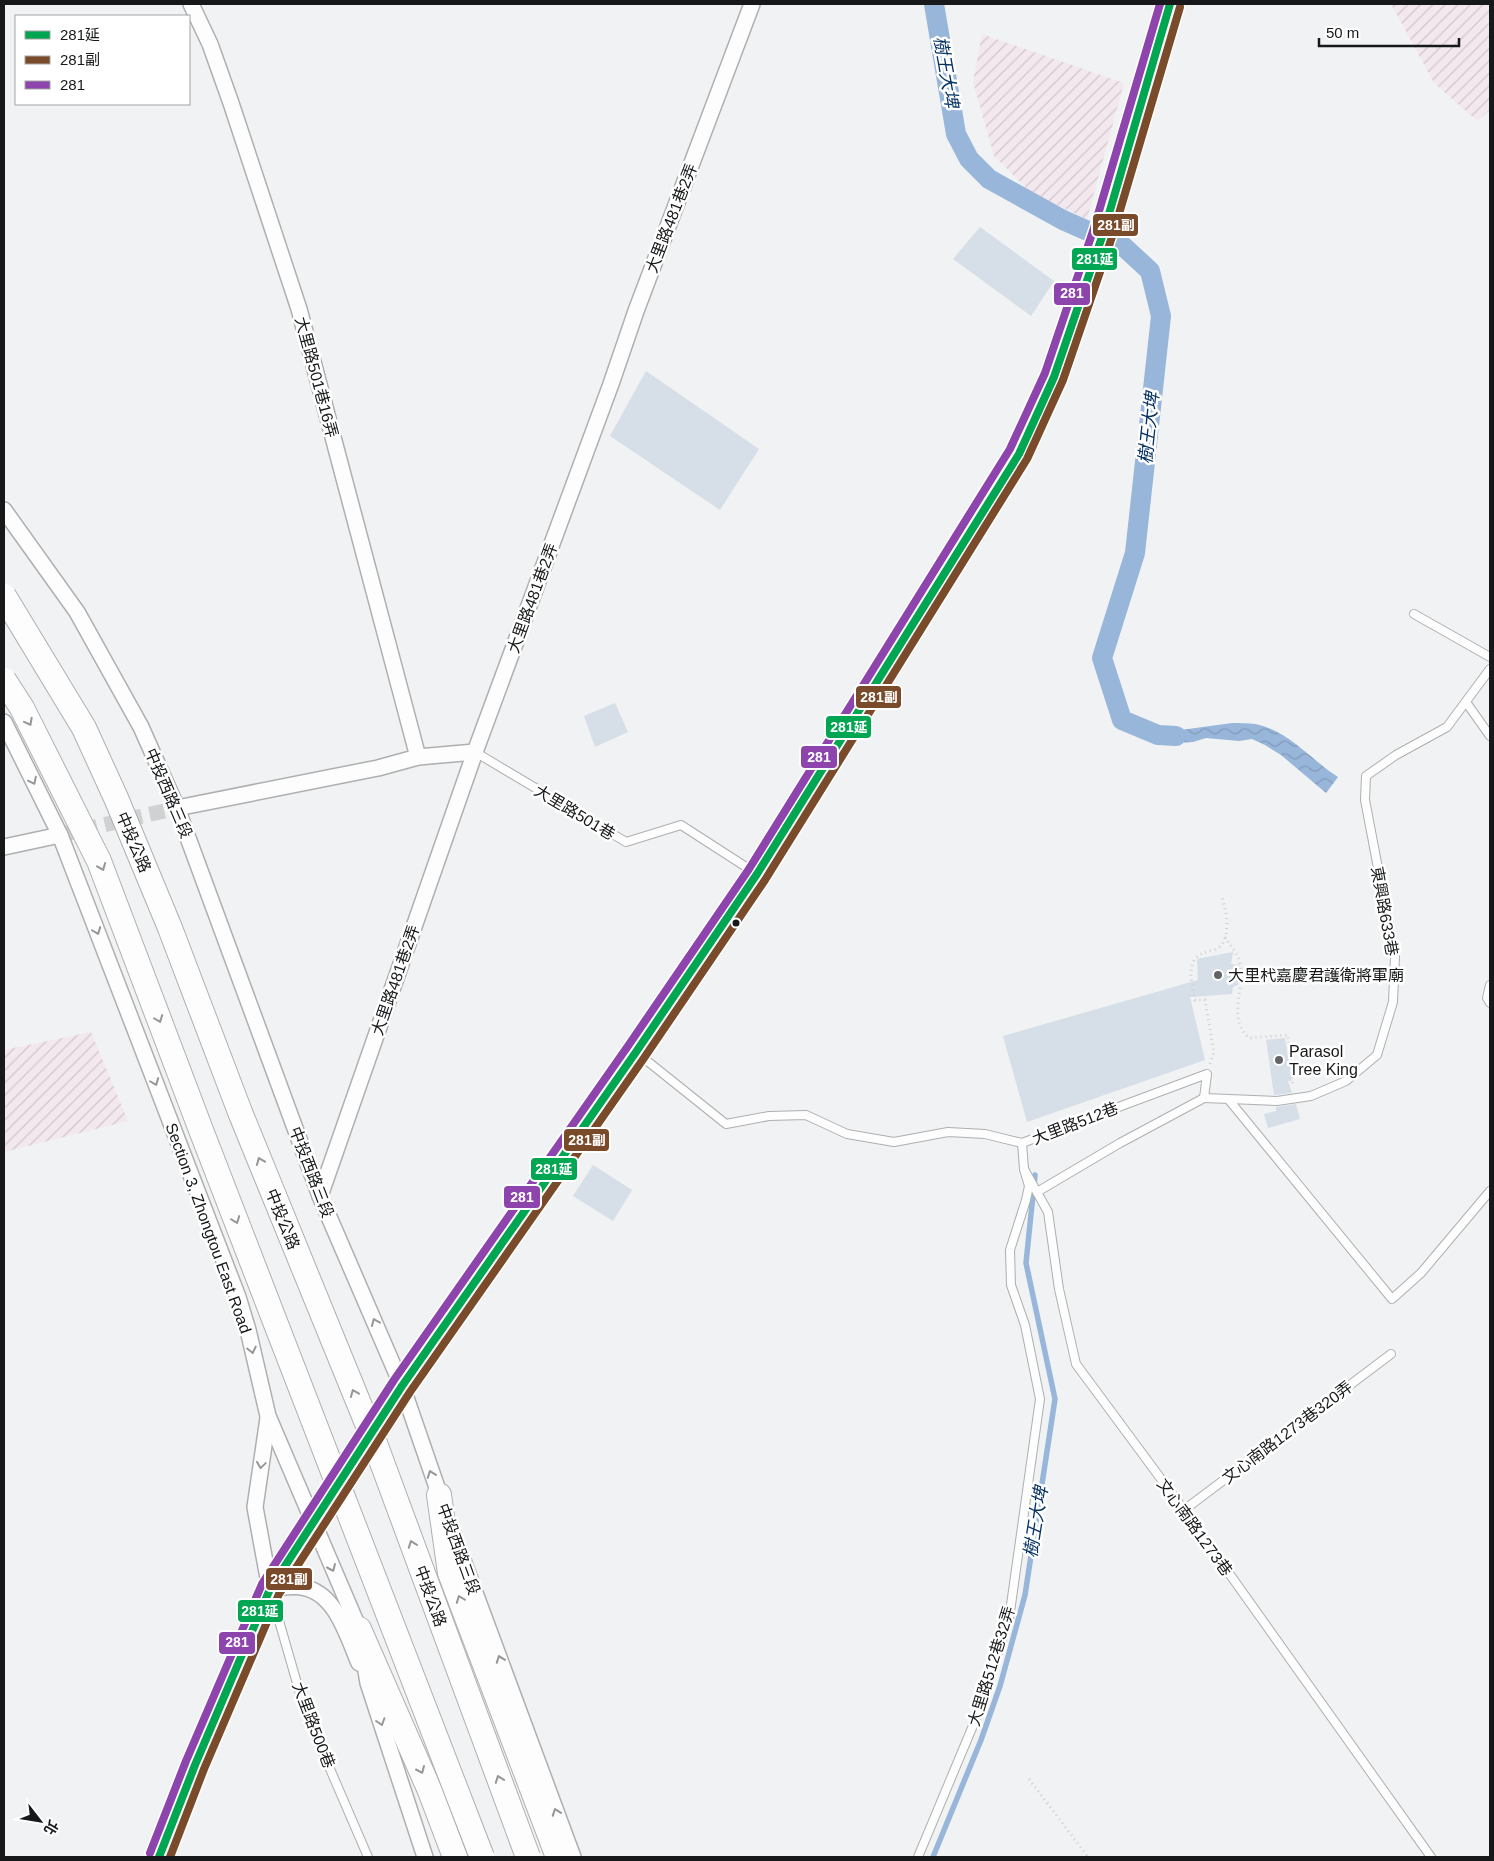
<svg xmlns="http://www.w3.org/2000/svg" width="1494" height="1861" font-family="Arial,'Noto Sans TC',sans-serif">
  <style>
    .industrial { fill: url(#industrial-furrows) }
    .water { fill: url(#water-waves) }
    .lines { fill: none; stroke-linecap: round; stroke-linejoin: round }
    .stream { stroke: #98b5da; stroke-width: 5.5 }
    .canal { stroke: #98b5da; stroke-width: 20 }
    .building { fill: #d6dee7 }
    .minor-tunnel { stroke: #cfd1d3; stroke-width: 15; stroke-dasharray: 15 8; stroke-linecap: butt }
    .service-casing { stroke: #aeafb0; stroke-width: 10 }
    .minor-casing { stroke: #aeafb0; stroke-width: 18 }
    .tertiary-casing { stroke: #aeafb0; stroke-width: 21 }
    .primary-casing { stroke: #aeafb0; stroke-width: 26 }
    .path { stroke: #d0d0d0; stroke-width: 3; stroke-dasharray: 1 4; stroke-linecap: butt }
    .service { stroke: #fdfdfd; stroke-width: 8 }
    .minor { stroke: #fdfdfd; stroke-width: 15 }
    .tertiary { stroke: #fdfdfd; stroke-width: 19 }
    .primary { stroke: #fdfdfd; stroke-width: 24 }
    .primary-bridge-casing { stroke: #aeafb0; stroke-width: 26; stroke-linecap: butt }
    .primary-bridge { stroke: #fdfdfd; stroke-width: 24 }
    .bus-1-casing { stroke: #fff; stroke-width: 11 }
    .bus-2-casing { stroke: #fff; stroke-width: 11 }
    .bus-3-casing { stroke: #fff; stroke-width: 11 }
    .bus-1 { stroke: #00a651; stroke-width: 8 }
    .bus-2 { stroke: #7a4b2a; stroke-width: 8 }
    .bus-3 { stroke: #8e44ad; stroke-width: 8 }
    .oneway { stroke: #969696 }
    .bus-dot { fill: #171819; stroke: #fff; stroke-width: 2 }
    .poi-dot { fill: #636466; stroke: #fff; stroke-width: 2 }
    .labels { text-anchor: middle; stroke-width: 5; stroke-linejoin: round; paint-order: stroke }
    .street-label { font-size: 16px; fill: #171819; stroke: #fff }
    .poi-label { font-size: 16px; fill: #171819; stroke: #fff; text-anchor: start }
    .water-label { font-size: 18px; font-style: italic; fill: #073363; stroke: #fff }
    .line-badge { stroke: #fff; stroke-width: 2 }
    .badge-label { font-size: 14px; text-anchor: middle; font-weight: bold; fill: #fff }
  </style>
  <defs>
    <pattern id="industrial-furrows" width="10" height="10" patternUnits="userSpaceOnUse" patternTransform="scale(1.25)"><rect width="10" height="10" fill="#f4e8ef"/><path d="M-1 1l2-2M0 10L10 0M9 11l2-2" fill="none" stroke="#d0c6cc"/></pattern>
    <pattern id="water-waves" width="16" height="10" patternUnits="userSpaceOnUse" patternTransform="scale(1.25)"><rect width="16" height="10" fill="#98b5da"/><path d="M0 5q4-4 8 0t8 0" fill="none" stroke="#829bba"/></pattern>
  </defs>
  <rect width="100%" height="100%" fill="#f0f2f4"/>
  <g class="industrial">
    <polygon points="1391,4 1490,4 1490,110 1477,121 1434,83"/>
    <polygon points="982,34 1124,83 1087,219 1030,192 994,156 973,82"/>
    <polygon points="91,1032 128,1121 4,1152 4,1050"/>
  </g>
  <path class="water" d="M1232 723C1239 723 1248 723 1255 724 1288 730 1311 760 1338 777L1326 793 1281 755 1265 745 1252 739 1239 741 1206 738 1193 742 1162 744 1158 743 1150 732 1181 730Z"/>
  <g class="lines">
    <polyline class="stream" points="933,1857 981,1740 1000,1686 1025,1595 1055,1399 1026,1263 1035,1175"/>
    <polyline class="canal" points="934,4 956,134 969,159 989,179 1063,220 1124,247 1150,271 1161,316 1135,553 1102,658 1122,720 1158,735 1176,736"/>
  </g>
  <g class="building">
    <polygon points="980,227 1054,281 1031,316 953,259"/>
    <polygon points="646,371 759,449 720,510 610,436"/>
    <polygon points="615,703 628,732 595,747 584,716"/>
    <polygon points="1233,952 1231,964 1239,965 1238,985 1233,987 1232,994 1190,997 1205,1060 1027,1122 1003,1036 1198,980 1197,959"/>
    <polygon points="1285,1038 1292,1081 1288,1081 1292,1093 1274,1095 1266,1040"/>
    <polygon points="1296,1104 1300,1119 1268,1128 1264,1114 1276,1111 1276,1107"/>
    <polygon points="593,1165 632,1190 613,1221 573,1196"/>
  </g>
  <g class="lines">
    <polyline class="minor-tunnel" points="60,835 177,808"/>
    <defs>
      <g id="service">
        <polyline points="1414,614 1490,657"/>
        <polyline points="1466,702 1490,736"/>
        <polyline points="475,752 626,842 681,825 757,874"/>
        <polyline points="1490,985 1487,998 1490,1003"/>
        <polyline points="636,1052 726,1124 769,1116 806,1115 847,1134 894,1142 948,1132 985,1134 1022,1143 1207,1074 1204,1098"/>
        <polyline points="1204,1098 1277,1101 1311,1096 1346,1081 1377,1055 1393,1002 1395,957 1365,800 1366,776 1396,755 1447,727 1490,669"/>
        <polyline points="1229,1100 1392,1299 1421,1273 1490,1191"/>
        <polyline points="1024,1169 1048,1212 1059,1289 1076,1364 1184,1510 1431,1857"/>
        <polyline points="1037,1192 1120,1143 1204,1098"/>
        <polyline points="1184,1510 1391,1354"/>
        <polyline points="271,1593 305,1711 368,1857"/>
        <polyline points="918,1857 977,1716 1009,1619 1040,1399 1025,1325 1011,1285 1010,1250 1026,1200 1029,1186 1024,1169 1022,1143"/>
      </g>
      <g id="minor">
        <polyline points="191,4 210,44 231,103 299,309 418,757"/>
        <polyline points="4,510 77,612 141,727 177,808 320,1196 402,1386 442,1502"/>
        <polyline points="4,722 60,835 238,1297 248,1330 268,1416 359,1629 368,1683 425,1857"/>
        <polyline points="177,808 378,768 418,757 475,752"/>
        <polyline points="4,847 60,835"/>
        <polyline points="320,1196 475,752 611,384 636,311 752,4"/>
        <path d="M268 1418 255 1507 270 1589C280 1588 291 1585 301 1587 335 1591 347 1635 359 1663"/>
        <polyline points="451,1528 573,1857"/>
      </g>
      <polyline id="tertiary" points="159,1857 195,1765 270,1589 402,1386 636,1052 757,874 1019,454 1054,377 1104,231 1170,4"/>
      <g id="primary">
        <polyline points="439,1495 450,1573 558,1857"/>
        <polyline points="359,1629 430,1791 455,1857"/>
      </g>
    </defs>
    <use href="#service" class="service-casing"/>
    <use href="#minor" class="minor-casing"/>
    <use href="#tertiary" class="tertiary-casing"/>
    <use href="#primary" class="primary-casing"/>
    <g class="path">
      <path d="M1225 937C1230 946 1238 953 1240 964 1245 988 1227 1019 1249 1038L1288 1035 1293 1086"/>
      <path d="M1210 1064 1214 1052 1205 1000H1195C1193 990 1189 976 1192 965 1196 952 1206 953 1216 949 1232 942 1227 911 1222 898"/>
      <polyline points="1029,1779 1088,1857"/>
    </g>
    <use href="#service" class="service"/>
    <use href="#minor" class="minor"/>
    <use href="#tertiary" class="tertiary"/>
    <use href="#primary" class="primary"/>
    <defs>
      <g id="primary-bridge">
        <polyline points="4,596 84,728 116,798 170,928 240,1112 373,1438 528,1857"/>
        <polyline points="4,680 22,708 99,861 201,1130 482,1857"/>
      </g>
    </defs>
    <use href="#primary-bridge" class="primary-bridge-casing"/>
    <use href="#primary-bridge" class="primary-bridge"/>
    <defs>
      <polyline id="bus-1" points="159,1857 195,1765 270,1589 402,1386 636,1052 757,874 1019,454 1054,377 1104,231 1170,4"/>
      <polyline id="bus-2" points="170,1857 204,1769 279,1594 410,1392 644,1058 765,880 1027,459 1063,380 1113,234 1180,7"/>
      <polyline id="bus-3" points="150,1853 186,1761 262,1584 394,1380 628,1046 749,869 1010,449 1045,373 1094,228 1160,4"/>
    </defs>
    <use href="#bus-1" class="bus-1-casing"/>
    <use href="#bus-2" class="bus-2-casing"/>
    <use href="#bus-3" class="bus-3-casing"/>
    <use href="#bus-1" class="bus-1"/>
    <use href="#bus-2" class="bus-2"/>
    <use href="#bus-3" class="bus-3"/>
  </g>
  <defs><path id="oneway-chevron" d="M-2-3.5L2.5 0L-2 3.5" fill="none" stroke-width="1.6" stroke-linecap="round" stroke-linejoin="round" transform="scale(1.25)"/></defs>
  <g class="oneway">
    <use href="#oneway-chevron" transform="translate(29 722) rotate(62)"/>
    <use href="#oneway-chevron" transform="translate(33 781) rotate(64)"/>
    <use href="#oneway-chevron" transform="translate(102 867) rotate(68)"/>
    <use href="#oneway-chevron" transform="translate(97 931) rotate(69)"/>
    <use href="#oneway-chevron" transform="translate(159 1019) rotate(69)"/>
    <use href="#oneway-chevron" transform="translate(155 1082) rotate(69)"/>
    <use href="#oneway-chevron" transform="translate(260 1161) rotate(-112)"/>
    <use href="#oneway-chevron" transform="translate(236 1220) rotate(69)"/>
    <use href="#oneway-chevron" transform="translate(375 1322) rotate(-113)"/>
    <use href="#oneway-chevron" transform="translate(252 1350) rotate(77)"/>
    <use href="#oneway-chevron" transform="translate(354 1393) rotate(-112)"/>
    <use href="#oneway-chevron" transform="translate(261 1465) rotate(98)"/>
    <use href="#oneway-chevron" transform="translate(431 1474) rotate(-110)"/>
    <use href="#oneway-chevron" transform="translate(412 1544) rotate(-110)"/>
    <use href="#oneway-chevron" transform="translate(332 1568) rotate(66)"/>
    <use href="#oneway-chevron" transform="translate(460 1599) rotate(-111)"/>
    <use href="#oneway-chevron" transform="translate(500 1659) rotate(-110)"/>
    <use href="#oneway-chevron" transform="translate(381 1722) rotate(72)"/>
    <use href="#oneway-chevron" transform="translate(421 1770) rotate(66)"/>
    <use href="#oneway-chevron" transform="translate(499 1779) rotate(-110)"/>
    <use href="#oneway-chevron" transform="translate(556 1812) rotate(-110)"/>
  </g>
  <circle class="bus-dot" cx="736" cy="923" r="4.5"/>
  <g class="poi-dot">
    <circle cx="1218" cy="975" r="5"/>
    <circle cx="1279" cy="1060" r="5"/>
  </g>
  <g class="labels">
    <g class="street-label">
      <text transform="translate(671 218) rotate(-69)" y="6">大里路481巷2弄</text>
      <text transform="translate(317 377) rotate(75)" y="6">大里路501巷16弄</text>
      <text transform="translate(532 598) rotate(-70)" y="6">大里路481巷2弄</text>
      <text transform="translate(169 793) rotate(67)" y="6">中投西路三段</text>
      <text transform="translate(575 812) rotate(31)" y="6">大里路501巷</text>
      <text transform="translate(134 842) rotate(67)" y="6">中投公路</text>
      <text transform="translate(1385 911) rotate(80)" y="6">東興路633巷</text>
      <text transform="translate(395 980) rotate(-71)" y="6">大里路481巷2弄</text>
      <text transform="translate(1075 1123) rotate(-21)" y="6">大里路512巷</text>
      <text transform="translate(312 1172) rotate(69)" y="6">中投西路三段</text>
      <text transform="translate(283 1219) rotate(68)" y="6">中投公路</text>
      <text transform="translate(209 1228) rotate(70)" y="6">Section 3, Zhongtou East Road</text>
      <text transform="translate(1287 1432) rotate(-37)" y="6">文心南路1273巷320弄</text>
      <text transform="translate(1195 1527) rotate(54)" y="6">文心南路1273巷</text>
      <text transform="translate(459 1549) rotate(70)" y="6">中投西路三段</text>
      <text transform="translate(431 1596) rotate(70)" y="6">中投公路</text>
      <text transform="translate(991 1666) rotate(-73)" y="6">大里路512巷32弄</text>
      <text transform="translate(314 1725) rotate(69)" y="6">大里路500巷</text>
    </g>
    <g class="poi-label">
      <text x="1228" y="981">大里杙嘉慶君護衛將軍廟</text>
      <text x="1289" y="1057">Parasol<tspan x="1289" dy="18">Tree King</tspan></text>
    </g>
    <g class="water-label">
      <text transform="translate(946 72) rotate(80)" y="6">樹王大埤</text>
      <text transform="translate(1149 428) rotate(-84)" y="6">樹王大埤</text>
      <text transform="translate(1036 1522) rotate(-81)" y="6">樹王大埤</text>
    </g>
  </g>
  <g class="line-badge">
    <rect x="1092" y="213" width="47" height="24" rx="5" fill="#7a4b2a"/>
    <rect x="1071" y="247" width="47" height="24" rx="5" fill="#00a651"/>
    <rect x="1053" y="282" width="38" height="24" rx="5" fill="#8e44ad"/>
    <rect x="855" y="685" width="47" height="24" rx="5" fill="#7a4b2a"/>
    <rect x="825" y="715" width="47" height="24" rx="5" fill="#00a651"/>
    <rect x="800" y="745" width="38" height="24" rx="5" fill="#8e44ad"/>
    <rect x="563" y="1128" width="47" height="24" rx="5" fill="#7a4b2a"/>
    <rect x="530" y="1157" width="48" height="24" rx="5" fill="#00a651"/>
    <rect x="503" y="1185" width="38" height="24" rx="5" fill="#8e44ad"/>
    <rect x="265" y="1567" width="48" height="24" rx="5" fill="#7a4b2a"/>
    <rect x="237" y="1599" width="47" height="24" rx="5" fill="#00a651"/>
    <rect x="218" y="1631" width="38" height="24" rx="5" fill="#8e44ad"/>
  </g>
  <g class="badge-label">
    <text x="1116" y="230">281副</text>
    <text x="1095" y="264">281延</text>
    <text x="1072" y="298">281</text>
    <text x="879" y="702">281副</text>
    <text x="849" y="732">281延</text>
    <text x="819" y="762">281</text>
    <text x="587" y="1145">281副</text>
    <text x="554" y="1174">281延</text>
    <text x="522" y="1202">281</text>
    <text x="289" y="1584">281副</text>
    <text x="260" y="1616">281延</text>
    <text x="237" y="1647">281</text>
  </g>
  <rect width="1494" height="1861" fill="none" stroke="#171819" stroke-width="10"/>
  <rect x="15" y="15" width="175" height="90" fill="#ffffff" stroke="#a2a3a3"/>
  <rect x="25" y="31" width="25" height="8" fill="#00a651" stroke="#a2a3a3"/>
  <text x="60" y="40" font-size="15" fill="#171819">281延</text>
  <rect x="25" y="56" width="25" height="8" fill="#7a4b2a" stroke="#a2a3a3"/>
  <text x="60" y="65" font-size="15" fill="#171819">281副</text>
  <rect x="25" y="81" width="25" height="8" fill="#8e44ad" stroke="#a2a3a3"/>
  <text x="60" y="90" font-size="15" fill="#171819">281</text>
  <g transform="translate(40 1821) rotate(121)" stroke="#ffffff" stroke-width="4" paint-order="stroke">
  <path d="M0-4L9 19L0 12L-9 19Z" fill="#171819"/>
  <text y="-8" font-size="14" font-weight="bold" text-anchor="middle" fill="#171819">北</text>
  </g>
  <path d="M1319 38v8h140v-8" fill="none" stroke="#171819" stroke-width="2.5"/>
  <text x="1326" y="38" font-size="15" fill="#171819" stroke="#ffffff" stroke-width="4" paint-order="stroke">50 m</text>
</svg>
